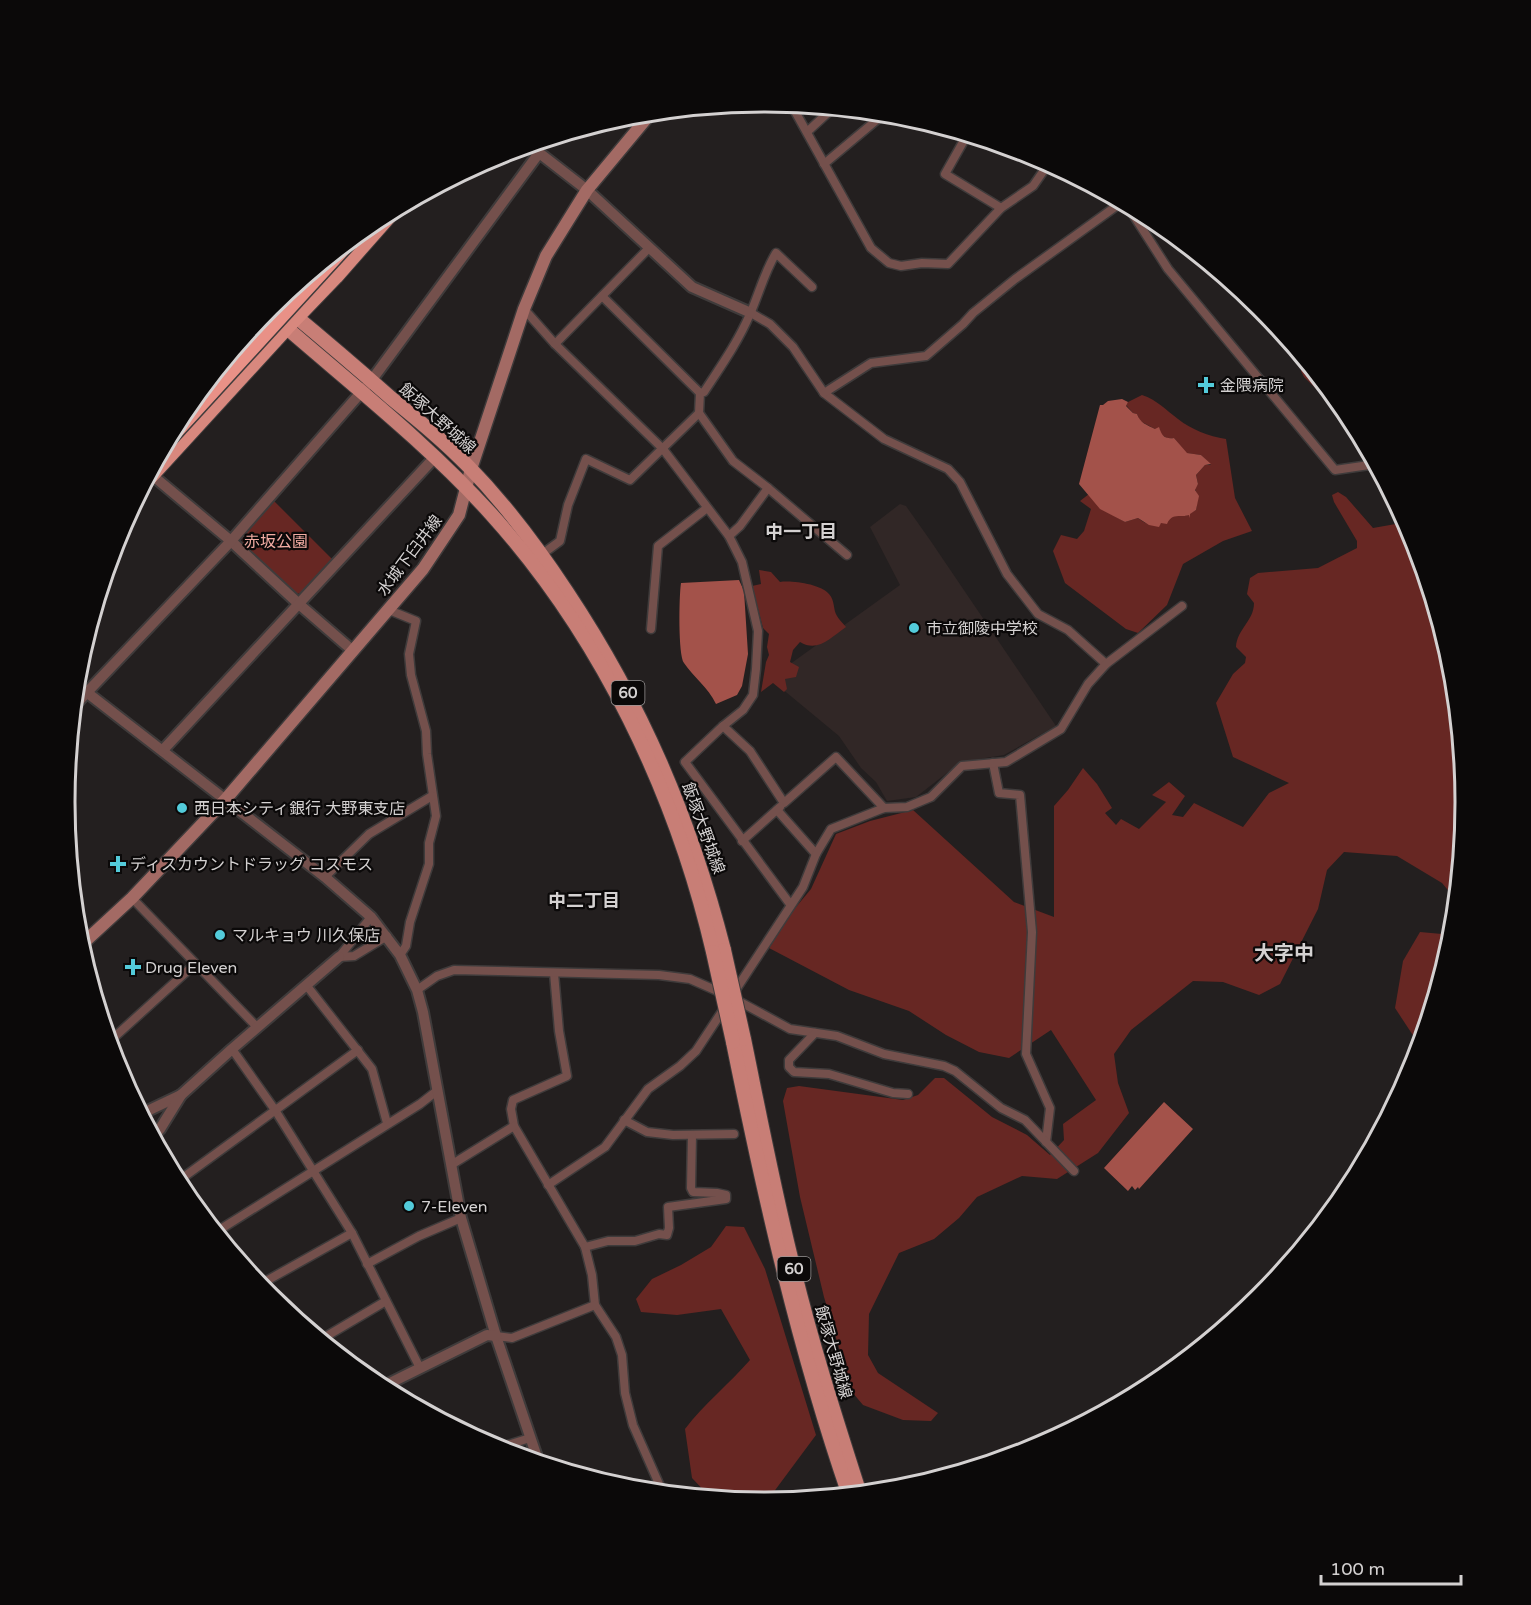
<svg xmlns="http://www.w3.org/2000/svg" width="1531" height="1605" font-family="'Varela Round','Noto Sans JP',sans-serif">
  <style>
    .built { fill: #312726 }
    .green { fill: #672723 }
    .water { fill: #a3524a }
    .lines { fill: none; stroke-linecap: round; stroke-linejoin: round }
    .minor-casing { stroke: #3f3b3b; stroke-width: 11 }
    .tertiary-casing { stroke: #3f3b3b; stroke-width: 14 }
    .secondary-casing { stroke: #3f3b3b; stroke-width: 15 }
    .primary-casing { stroke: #3f3b3b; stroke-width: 16 }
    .trunk-casing { stroke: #3f3b3b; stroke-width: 16 }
    .minor { stroke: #74504c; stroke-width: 8 }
    .tertiary { stroke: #74504c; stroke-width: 10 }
    .secondary { stroke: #a36a64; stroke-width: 12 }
    .primary { stroke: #c87e76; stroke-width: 14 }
    .trunk { stroke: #d8887e; stroke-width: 14 }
    .primary-bridge-casing { stroke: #3f3b3b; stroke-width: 16; stroke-linecap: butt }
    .motorway-bridge-casing { stroke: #3f3b3b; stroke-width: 18; stroke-linecap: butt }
    .primary-bridge { stroke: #c87e76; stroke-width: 14 }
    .motorway-bridge { stroke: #e99187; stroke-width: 15 }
    .poi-dot { fill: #53cbda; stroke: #0b0909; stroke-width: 2 }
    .labels { text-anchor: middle; stroke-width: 4.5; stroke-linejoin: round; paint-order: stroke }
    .shield { fill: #0b0909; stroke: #989595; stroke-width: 1.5 }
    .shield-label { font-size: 15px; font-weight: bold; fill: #d4d1d1 }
    .poi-label { font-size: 16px; fill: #d4d1d1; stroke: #0b0909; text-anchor: start }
    .street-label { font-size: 16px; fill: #d4d1d1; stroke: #0b0909 }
    .park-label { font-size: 16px; fill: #f2aca3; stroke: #0b0909 }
    .neighbourhood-label { font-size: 18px; font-weight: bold; fill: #d4d1d1; stroke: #0b0909 }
    .quarter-label { font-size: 20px; font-weight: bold; fill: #d4d1d1; stroke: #0b0909 }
    .rim { fill: none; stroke: #d4d1d1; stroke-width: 3 }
  </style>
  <rect width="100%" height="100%" fill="#231f1f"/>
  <polygon class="built" points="900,504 906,506 930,540 1056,726 1004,755 961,762 916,797 887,801 876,782 861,768 839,736 775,683 779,672 900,585 870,527"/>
  <g class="green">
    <polygon points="1302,356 1349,413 1351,418 1341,413 1304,377 1301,371"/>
    <path d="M1142 395C1157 400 1166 410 1178 419 1192 430 1208 436 1226 439L1235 498 1252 531 1223 541 1183 564 1167 605 1138 633 1126 629 1065 583 1053 551 1061 535 1077 539 1084 531 1091 509 1080 501 1089 494 1104 510 1125 522 1138 518C1162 537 1166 510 1185 516L1196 510 1198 497 1195 489 1198 484 1196 475 1205 465H1211L1201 455 1186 453 1174 438H1167L1160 434V429H1155L1140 421 1137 414 1133 413 1126 405 1128 402Z"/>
    <path d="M1338 492 1346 497 1373 528 1407 522 1413 535 1453 666 1466 803 1457 901 1442 883 1397 856 1344 852 1327 870 1318 909 1280 984 1259 995 1223 982 1193 981 1131 1030 1114 1054 1118 1083 1129 1113 1098 1153 1057 1179 1022 1176 977 1197 959 1218 934 1239 899 1253 869 1314 868 1355 878 1373 938 1413 931 1421 903 1420 863 1405 852 1392 824 1297 800 1197 783 1101 787 1088 799 1086 903 1100 918 1095 935 1078H944L992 1117 1027 1135 1050 1155 1064 1140 1063 1124 1096 1100 1051 1030 1009 1058 979 1052 946 1035 909 1011 849 990 769 948 791 913 811 889 836 834 870 821 913 810 1014 902 1054 917V806L1068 790 1083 768 1097 784 1112 808 1105 813 1116 825 1121 819 1139 829 1166 802 1152 795 1169 782 1185 796 1172 815 1183 817 1194 803 1243 827 1269 793 1289 783 1233 757 1216 703 1233 674 1245 663 1246 657 1236 647C1237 629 1254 621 1254 603L1247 594 1250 578 1258 573 1318 568 1357 548V541L1334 502 1332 495Z"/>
    <polygon points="273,500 332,559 303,593 295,594 243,544 242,534"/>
    <path d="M759 570 771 572 780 582C791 580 821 584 829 594 835 600 833 610 837 616 839 620 843 623 846 627 830 638 818 653 800 642L793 650 790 662 799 667 796 677 785 679 787 689 784 692 773 683 761 692 766 662 769 655 767 647 769 634 763 628 752 586 761 584Z"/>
    <polygon points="1420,932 1453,935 1420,1046 1395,1008 1403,961"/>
    <path d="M726 1226 744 1227 765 1269 816 1435 770 1497 711 1498 692 1478 685 1429C704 1404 729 1384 750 1360L721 1309 677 1315 641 1312 636 1299 652 1279 681 1265 711 1247Z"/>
  </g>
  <g class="water">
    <path d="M1122 399 1128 402 1126 406 1133 413 1137 414C1140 423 1147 425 1155 429L1159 427C1162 436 1164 439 1174 438L1187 453 1201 455 1211 464 1205 465 1196 475 1198 484 1195 490 1199 496 1196 510 1190 514V518L1189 515C1180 518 1172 512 1167 524L1161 523 1159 527 1149 525 1138 518 1125 522 1100 509 1079 484 1100 405H1103L1108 401Z"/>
    <path d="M739 580 744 591 748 654 742 686 737 695 716 704C708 687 694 678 684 663 678 655 679 596 681 583Z"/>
    <polygon points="1164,1102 1193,1129 1139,1189 1138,1187 1135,1190 1132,1186 1128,1191 1104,1168"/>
  </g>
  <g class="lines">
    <defs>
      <g id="minor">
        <polyline points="791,104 871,248 889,263 901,266 922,263 948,264 1001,208 1033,186 1049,163"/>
        <polyline points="807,132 833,108"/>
        <polyline points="967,135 945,174 1001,208"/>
        <polyline points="824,164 885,113"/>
        <polyline points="1127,205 1168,269 1335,470 1376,464"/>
        <polyline points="602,296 700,393"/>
        <polyline points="524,309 555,344 663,449 729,536 742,562 758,631 756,669 753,695 743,710 723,726 685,762 790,904"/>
        <polyline points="751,313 770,324 793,347 824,393 884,439 948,469 960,482 1007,574 1038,614 1068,630 1106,664"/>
        <polyline points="555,344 649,248"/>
        <polyline points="824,393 871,363 926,356 963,324 973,313 1015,279 1122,202"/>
        <polyline points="768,488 847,555"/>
        <path d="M729 536 740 526 768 488 733 461 699 413 700 393 704 392C721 366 738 342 750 314 759 294 764 273 776 253L812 287"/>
        <polyline points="541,555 560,541 568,505 586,459 630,480 699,413"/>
        <polyline points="389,610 416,621 409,654 411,675 426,731 427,754 436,816 429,843 429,864 410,922 406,946 400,955"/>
        <polyline points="651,629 658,546 707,508"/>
        <polyline points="723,726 750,751 784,803 836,757 884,808"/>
        <polyline points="993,763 999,793 1020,795 1032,932 1026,1054 1050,1108 1046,1142"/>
        <polyline points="777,810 816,854"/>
        <polyline points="742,841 780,807"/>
        <polyline points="325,877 369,834 432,796"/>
        <polyline points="132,898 257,1027"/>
        <polyline points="339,957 354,956 387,936"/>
        <polyline points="339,957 371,917"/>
        <polyline points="554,973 559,1031 567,1076 513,1100 511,1109 514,1126 585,1247 592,1275 595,1305 616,1337 622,1355 625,1393 633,1425 663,1493"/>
        <polyline points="307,986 372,1069 387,1123"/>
        <polyline points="417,990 437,976 454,970 659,975 690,979 731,997 790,1029 837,1036 884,1054 944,1066 955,1071 1001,1108 1025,1120 1074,1171"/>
        <polyline points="733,994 803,887 816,854 831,829 884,808 907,807 931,797 962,766 1006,762 1061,729 1088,684 1106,664 1182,606"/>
        <polyline points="815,1033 789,1060 789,1067 794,1072 829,1074 893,1093 908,1094"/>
        <polyline points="109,1042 195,964"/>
        <polyline points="232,1049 275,1110 352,1233 420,1368"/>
        <polyline points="134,1102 143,1112 200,1213"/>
        <polyline points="624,1120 647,1132 673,1135 734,1134"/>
        <polyline points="451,1165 514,1126"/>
        <polyline points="181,1179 358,1050"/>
        <polyline points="548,1185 605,1147 648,1089 680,1066 696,1051 725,1007"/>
        <polyline points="216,1232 420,1104 438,1090"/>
        <polyline points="585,1247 608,1241 635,1241 659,1234 667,1235 669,1228 668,1207 726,1199 726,1195 717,1193 693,1192 691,1188 692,1135"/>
        <polyline points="367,1264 419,1236 461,1218"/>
        <polyline points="259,1285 352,1233"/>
        <polyline points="496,1336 512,1338 595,1305"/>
        <polyline points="320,1340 386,1301"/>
        <polyline points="495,1449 530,1438"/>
      </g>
      <g id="tertiary">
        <polyline points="529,145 587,190 692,287 751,313"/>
        <polyline points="152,475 231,541 300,605 352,650"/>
        <polyline points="76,684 325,877 371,917 400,955 417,990 423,1012 461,1218 496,1336 539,1463"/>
        <polyline points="74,706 231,541 371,381 539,153"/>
        <polyline points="163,750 435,457"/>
        <polyline points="141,1114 181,1095"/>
        <polyline points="153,1136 160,1129 181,1095 232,1049 339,957"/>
        <polyline points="380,1388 487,1335 496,1336"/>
      </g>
      <polyline id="secondary" points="80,946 132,898 225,800 423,569 459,515 471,469 524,309 546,256 587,190 651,113"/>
      <g id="primary">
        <path d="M288 310C323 339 357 368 391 398 418 420 445 442 469 467 506 505 538 548 567 592 642 705 690 818 724 950"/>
        <path d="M280 322C351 384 428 444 491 514 601 636 676 793 713 952"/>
        <path d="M744 1039C759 1112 773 1185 791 1258 810 1338 835 1416 860 1494"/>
        <path d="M733 1042C764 1195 798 1347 849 1495"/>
      </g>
      <polyline id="trunk" points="146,482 287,328 336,277 395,210"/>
    </defs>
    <use href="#minor" class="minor-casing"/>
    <use href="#tertiary" class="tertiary-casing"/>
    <use href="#secondary" class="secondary-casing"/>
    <use href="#primary" class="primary-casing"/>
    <use href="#trunk" class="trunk-casing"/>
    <use href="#minor" class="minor"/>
    <use href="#tertiary" class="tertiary"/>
    <use href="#secondary" class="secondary"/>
    <use href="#primary" class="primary"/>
    <use href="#trunk" class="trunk"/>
    <defs>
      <g id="primary-bridge">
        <polyline points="724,950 744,1039"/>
        <polyline points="713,952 733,1042"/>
      </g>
      <g id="motorway-bridge">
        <polyline points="237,347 284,295"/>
        <polyline points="168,440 349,242"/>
      </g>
    </defs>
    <use href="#primary-bridge" class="primary-bridge-casing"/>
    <use href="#motorway-bridge" class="motorway-bridge-casing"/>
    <use href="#primary-bridge" class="primary-bridge"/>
    <use href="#motorway-bridge" class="motorway-bridge"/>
  </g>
  <g class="poi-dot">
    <path d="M1203 376h6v6h6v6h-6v6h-6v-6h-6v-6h6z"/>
    <circle cx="914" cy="628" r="6"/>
    <circle cx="182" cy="808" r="6"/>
    <path d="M115 855h6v6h6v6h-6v6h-6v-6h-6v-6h6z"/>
    <circle cx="220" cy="935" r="6"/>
    <path d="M130 958h6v6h6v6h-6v6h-6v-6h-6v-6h6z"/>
    <circle cx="409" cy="1206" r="6"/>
  </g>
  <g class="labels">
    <g class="shield">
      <rect x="611.5" y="681" width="33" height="24" rx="4.5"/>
      <rect x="777.5" y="1257" width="33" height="24" rx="4.5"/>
    </g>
    <g class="shield-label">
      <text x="628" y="698">60</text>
      <text x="794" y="1274">60</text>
    </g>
    <g class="poi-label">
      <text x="1220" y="391">金隈病院</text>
      <text x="926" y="634">市立御陵中学校</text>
      <text x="194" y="814">西日本シティ銀行 大野東支店</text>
      <text x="130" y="870">ディスカウントドラッグ コスモス</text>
      <text x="232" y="941">マルキョウ 川久保店</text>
      <text x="145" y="973">Drug Eleven</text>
      <text x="421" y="1212">7-Eleven</text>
    </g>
    <g class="street-label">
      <text transform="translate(438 418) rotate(42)" y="6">飯塚大野城線</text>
      <text transform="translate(409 555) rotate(-53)" y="6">水城下臼井線</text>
      <text transform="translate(704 828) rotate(70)" y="6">飯塚大野城線</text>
      <text transform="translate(834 1352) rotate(74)" y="6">飯塚大野城線</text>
    </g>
    <g class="park-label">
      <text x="276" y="547">赤坂公園</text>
    </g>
    <g class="neighbourhood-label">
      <text x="801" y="538">中一丁目</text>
      <text x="584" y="907">中二丁目</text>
    </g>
    <g class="quarter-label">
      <text x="1284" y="960">大字中</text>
    </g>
  </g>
  <path d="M0 0H1531V1605H0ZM75 802a690 690 0 1 1 1380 0a690 690 0 1 1-1380 0Z" fill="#0b0909" fill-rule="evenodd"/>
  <path class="rim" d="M75 802a690 690 0 1 1 1380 0a690 690 0 1 1-1380 0Z"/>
  <path d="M1321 1575v9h140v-9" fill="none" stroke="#d4d1d1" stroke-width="3"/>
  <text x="1330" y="1575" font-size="18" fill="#d4d1d1" stroke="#0b0909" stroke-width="4.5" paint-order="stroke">100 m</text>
</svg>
